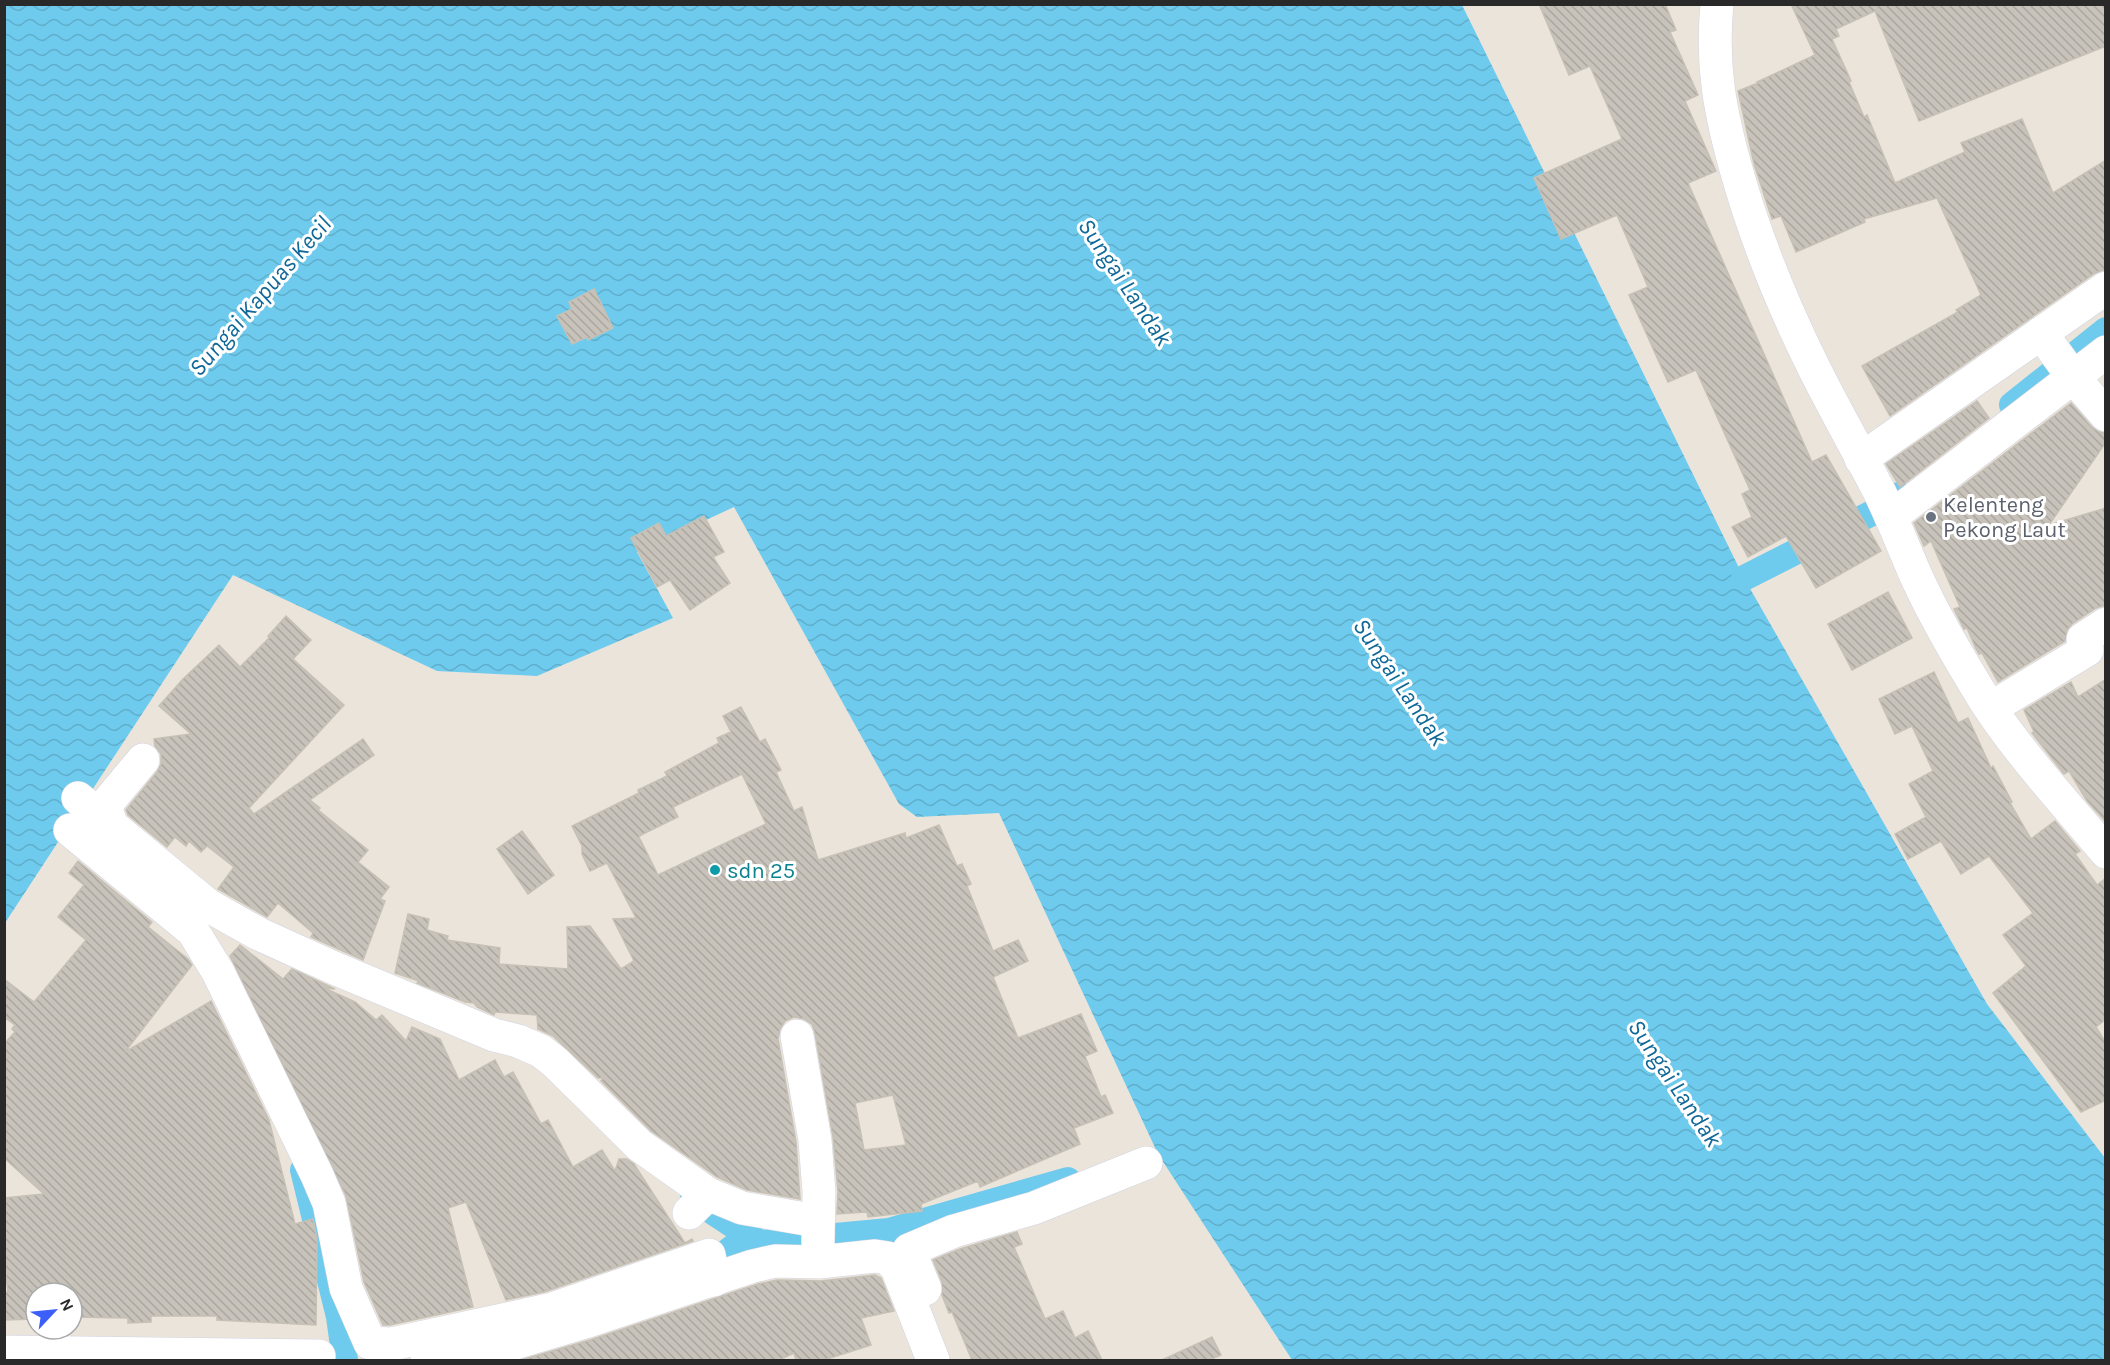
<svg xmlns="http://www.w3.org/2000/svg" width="2110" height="1365" font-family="Karla,sans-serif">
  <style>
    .water { fill: url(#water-waves) }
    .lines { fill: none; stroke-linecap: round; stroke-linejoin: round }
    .canal { stroke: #6ecbed; stroke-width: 26 }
    .building { fill: url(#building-back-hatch); stroke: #c6c0b5; stroke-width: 1.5; fill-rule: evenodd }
    .minor-casing { stroke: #d0d4e2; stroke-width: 34 }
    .minor { stroke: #fff; stroke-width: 33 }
    .worship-dot { fill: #6b7280; stroke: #fff; stroke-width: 2 }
    .culture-dot { fill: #0f9aa8; stroke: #fff; stroke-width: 2 }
    .labels { text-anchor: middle; stroke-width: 6; stroke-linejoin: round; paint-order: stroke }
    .worship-label { font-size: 22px; fill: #5b616d; stroke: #fff; text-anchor: start }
    .culture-label { font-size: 22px; fill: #0d838f; stroke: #fff; text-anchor: start }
    .water-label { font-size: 24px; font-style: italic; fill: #0f6898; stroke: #fff }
  </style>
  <defs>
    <pattern id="water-waves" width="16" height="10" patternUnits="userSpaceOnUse" patternTransform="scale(1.5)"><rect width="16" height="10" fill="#6ecbed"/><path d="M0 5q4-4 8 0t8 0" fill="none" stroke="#5faecb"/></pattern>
    <pattern id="building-back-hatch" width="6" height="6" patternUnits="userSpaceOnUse" patternTransform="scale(1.5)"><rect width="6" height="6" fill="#c7c2ba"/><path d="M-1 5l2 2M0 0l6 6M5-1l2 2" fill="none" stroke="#aba7a0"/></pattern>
  </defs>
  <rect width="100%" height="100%" fill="#ebe4db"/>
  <polygon class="water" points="5,5 1462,5 1744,578 1987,1004 2105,1158 2105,1360 1292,1360 1158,1154 999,813 917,817 899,804 734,507 637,552 673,618 537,676 437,671 233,575 5,923"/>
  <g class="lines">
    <g class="canal">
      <polyline points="2012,405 2106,330"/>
      <polyline points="1744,578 1886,506 1899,495"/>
      <polyline points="303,1170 339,1317 345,1360"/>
      <polyline points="693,1199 760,1243 889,1231 1068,1180"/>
      <polyline points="697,1269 715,1261 749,1235"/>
    </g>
  </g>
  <g class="building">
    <polygon points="1539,4 1665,4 1676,30 1670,32 1698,95 1685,101 1716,171 1688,183 1812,462 1826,455 1881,551 1816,588 1786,536 1748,557 1732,527 1752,517 1742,494 1750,490 1696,370 1668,382 1629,295 1648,287 1617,215 1561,239 1534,178 1622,139 1590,66 1569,75"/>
    <polygon points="1791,4 2106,4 2106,46 1919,121 1875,11 1836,29 1839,36 1832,39 1851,81 1849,82 1864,117 1867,115 1895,183 1965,152 1961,143 2022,119 2053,193 2106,160 2106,269 2095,273 1890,416 1862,366 1958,312 1956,310 1981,295 1937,198 1864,219 1865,222 1796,252 1781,216 1772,219 1754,164 1738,91 1758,83 1757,82 1815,55"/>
    <polygon points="594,289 613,328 588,340 587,337 572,344 557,316 572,309 569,302"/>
    <polygon points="1977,401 1989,418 1900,487 1886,464"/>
    <polygon points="2071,403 2092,427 2099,432 2106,433 2106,442 2049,525 2106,508 2106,605 2096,608 2072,624 2067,630 2065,641 1998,682 1982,653 1979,654 1976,649 1967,628 1964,629 1954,609 1960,607 1931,541 1924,546 1914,523"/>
    <polygon points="704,516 724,552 713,557 730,583 690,610 670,580 657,587 631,538 659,523 666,536"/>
    <polygon points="1888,592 1912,638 1852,670 1828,624"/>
    <polygon points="286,616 311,640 293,659 344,705 249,808 254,814 363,739 374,755 310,800 320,808 318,810 368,850 358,862 389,887 380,899 385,901 363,960 311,937 313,933 278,903 267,917 220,890 218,889 234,867 207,846 201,852 189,841 186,846 175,837 167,847 128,815 126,810 157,772 161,764 161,754 155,746 154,739 191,734 159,706 183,679 219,645 240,667 269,638 268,636"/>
    <polygon points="1934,672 1958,723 1968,718 1991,768 1993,766 2012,802 2010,803 2031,839 2055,821 2080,851 2075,854 2097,885 2106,878 2106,1019 2096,1027 2106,1043 2106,1100 2081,1112 1993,993 2026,966 2003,935 2033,913 1989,856 1961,874 1941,841 1908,859 1895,834 1926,817 1909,784 1933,771 1912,726 1895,734 1879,699"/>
    <polygon points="2106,679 2106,822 2087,801 2069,771 2064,774 2032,733 2034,732 2024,710 2071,682 2078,697"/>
    <path d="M741 707 760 742 765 739 781 770 776 772 794 811 802 807 818 860 905 833 906 838 939 825 957 866 962 864 971 884 967 886 993 951 1018 940 1028 961 993 977 1018 1038 1081 1014 1097 1051 1085 1056 1101 1097 1105 1095 1113 1113 1074 1128 1080 1144 980 1187 978 1181 921 1204 922 1211 868 1217 867 1212 837 1214 838 1191 833 1137 815 1033 812 1024 804 1019 794 1017 785 1021 780 1029 778 1039 796 1142 800 1199 747 1190 717 1177 651 1131 601 1081 603 1078H598L553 1036 538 1029 537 1015 495 1012 494 1015 477 1007 474 1003 465 1002 417 983 419 981 395 973 408 914 429 919 427 930 448 936 447 940 500 948 499 964 568 969 567 927 590 926 621 969 634 961 613 919 636 918 607 863 590 871 582 854V846L572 826 639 793 638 790 667 776 665 772 719 743 717 738 731 732 723 716ZM742 774 766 824 658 875 639 837 641 835 678 817 673 807ZM893 1095 906 1145 864 1150 855 1103Z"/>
    <polygon points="522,831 554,875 528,894 497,849"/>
    <polygon points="78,861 152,922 148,927 188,959 192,965 125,1052 211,1001 269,1120 295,1224 313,1219 317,1239 316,1325 217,1320 217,1316 151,1316 151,1322 128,1323 128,1318 73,1317 73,1293 36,1293 36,1319 4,1320 4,1292 8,1292 4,1262 4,1198 44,1194 4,1158 4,1044 15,1032 12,1029 15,1025 4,1017 4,979 34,1002 86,940 58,917 84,885 69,873"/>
    <polygon points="240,945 283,979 292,969 335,989 324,988 355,1002 376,1020 382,1015 406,1041 412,1027 440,1039 459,1080 495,1060 504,1077 513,1072 541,1124 548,1120 573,1167 602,1150 615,1171 619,1159 627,1159 634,1164 685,1243 692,1239 693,1241 544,1292 506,1300 466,1202 448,1208 473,1307 390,1325 383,1325 364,1282 346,1196 230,956"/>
    <polygon points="1017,1232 1022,1244 1014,1247 1045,1319 1063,1311 1075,1338 1088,1331 1102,1360 972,1360 952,1312 949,1313 942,1295 942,1282 933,1260 960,1249"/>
    <polygon points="875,1275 881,1278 894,1311 861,1318 871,1345 824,1360 796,1360 794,1353 779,1360 521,1360 590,1340 758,1284 777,1280 821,1281"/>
    <polygon points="1212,1337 1221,1355 1209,1360 1162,1360"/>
  </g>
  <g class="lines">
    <defs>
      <g id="minor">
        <path d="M1717 4C1711 65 1720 112 1736 169 1755 237 1781 301 1812 364 1833 407 1857 448 1879 491 1893 519 1904 549 1917 578 1936 620 1960 660 1984 699 2018 752 2065 803 2106 852"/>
        <polyline points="2041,333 2073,377 2106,415"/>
        <polyline points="1861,459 2106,288"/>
        <polyline points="1891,517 2106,352"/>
        <polyline points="1991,708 2087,650 2083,639 2106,624"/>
        <polyline points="78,798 209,906 259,934 334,968 494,1035 518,1041 541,1051 556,1063 639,1145 708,1194 742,1208 817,1221"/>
        <polyline points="112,826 107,812 103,808 143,760"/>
        <polyline points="70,830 193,931 218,972 317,1175 329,1203 346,1288 370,1343 392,1344 549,1310 709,1255 714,1280"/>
        <polyline points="797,1036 815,1140 819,1192 818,1242"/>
        <polyline points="689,1213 708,1194"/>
        <polyline points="925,1289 909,1250 954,1231 1034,1208 1146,1163"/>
        <polyline points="4,1352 319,1356"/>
        <polyline points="427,1360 501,1347 585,1322 753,1266 775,1261 819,1262 875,1256 888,1258 897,1268 933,1360"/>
      </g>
    </defs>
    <use href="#minor" class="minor-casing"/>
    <use href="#minor" class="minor"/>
  </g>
  <circle class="worship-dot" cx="1931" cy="517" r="6"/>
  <circle class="culture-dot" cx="715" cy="870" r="6"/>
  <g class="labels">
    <g class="worship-label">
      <text x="1943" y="512">Kelenteng<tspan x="1943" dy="25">Pekong Laut</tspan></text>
    </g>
    <g class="culture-label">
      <text x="727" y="878">sdn 25</text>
    </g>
    <g class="water-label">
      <text transform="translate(1125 282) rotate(56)" y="8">Sungai Landak</text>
      <text transform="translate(260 296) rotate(-49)" y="8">Sungai Kapuas Kecil</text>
      <text transform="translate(1400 682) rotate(56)" y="8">Sungai Landak</text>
      <text transform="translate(1675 1083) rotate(56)" y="8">Sungai Landak</text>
    </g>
  </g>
  <rect width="2110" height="1365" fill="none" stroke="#292929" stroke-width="12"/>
  <g transform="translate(54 1311) rotate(64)"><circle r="28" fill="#ffffff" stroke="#a9a9a9" stroke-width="1.5"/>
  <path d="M0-4.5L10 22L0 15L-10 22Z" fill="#3b5ff8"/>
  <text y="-9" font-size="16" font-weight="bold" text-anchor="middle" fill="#292929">N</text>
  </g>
</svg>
